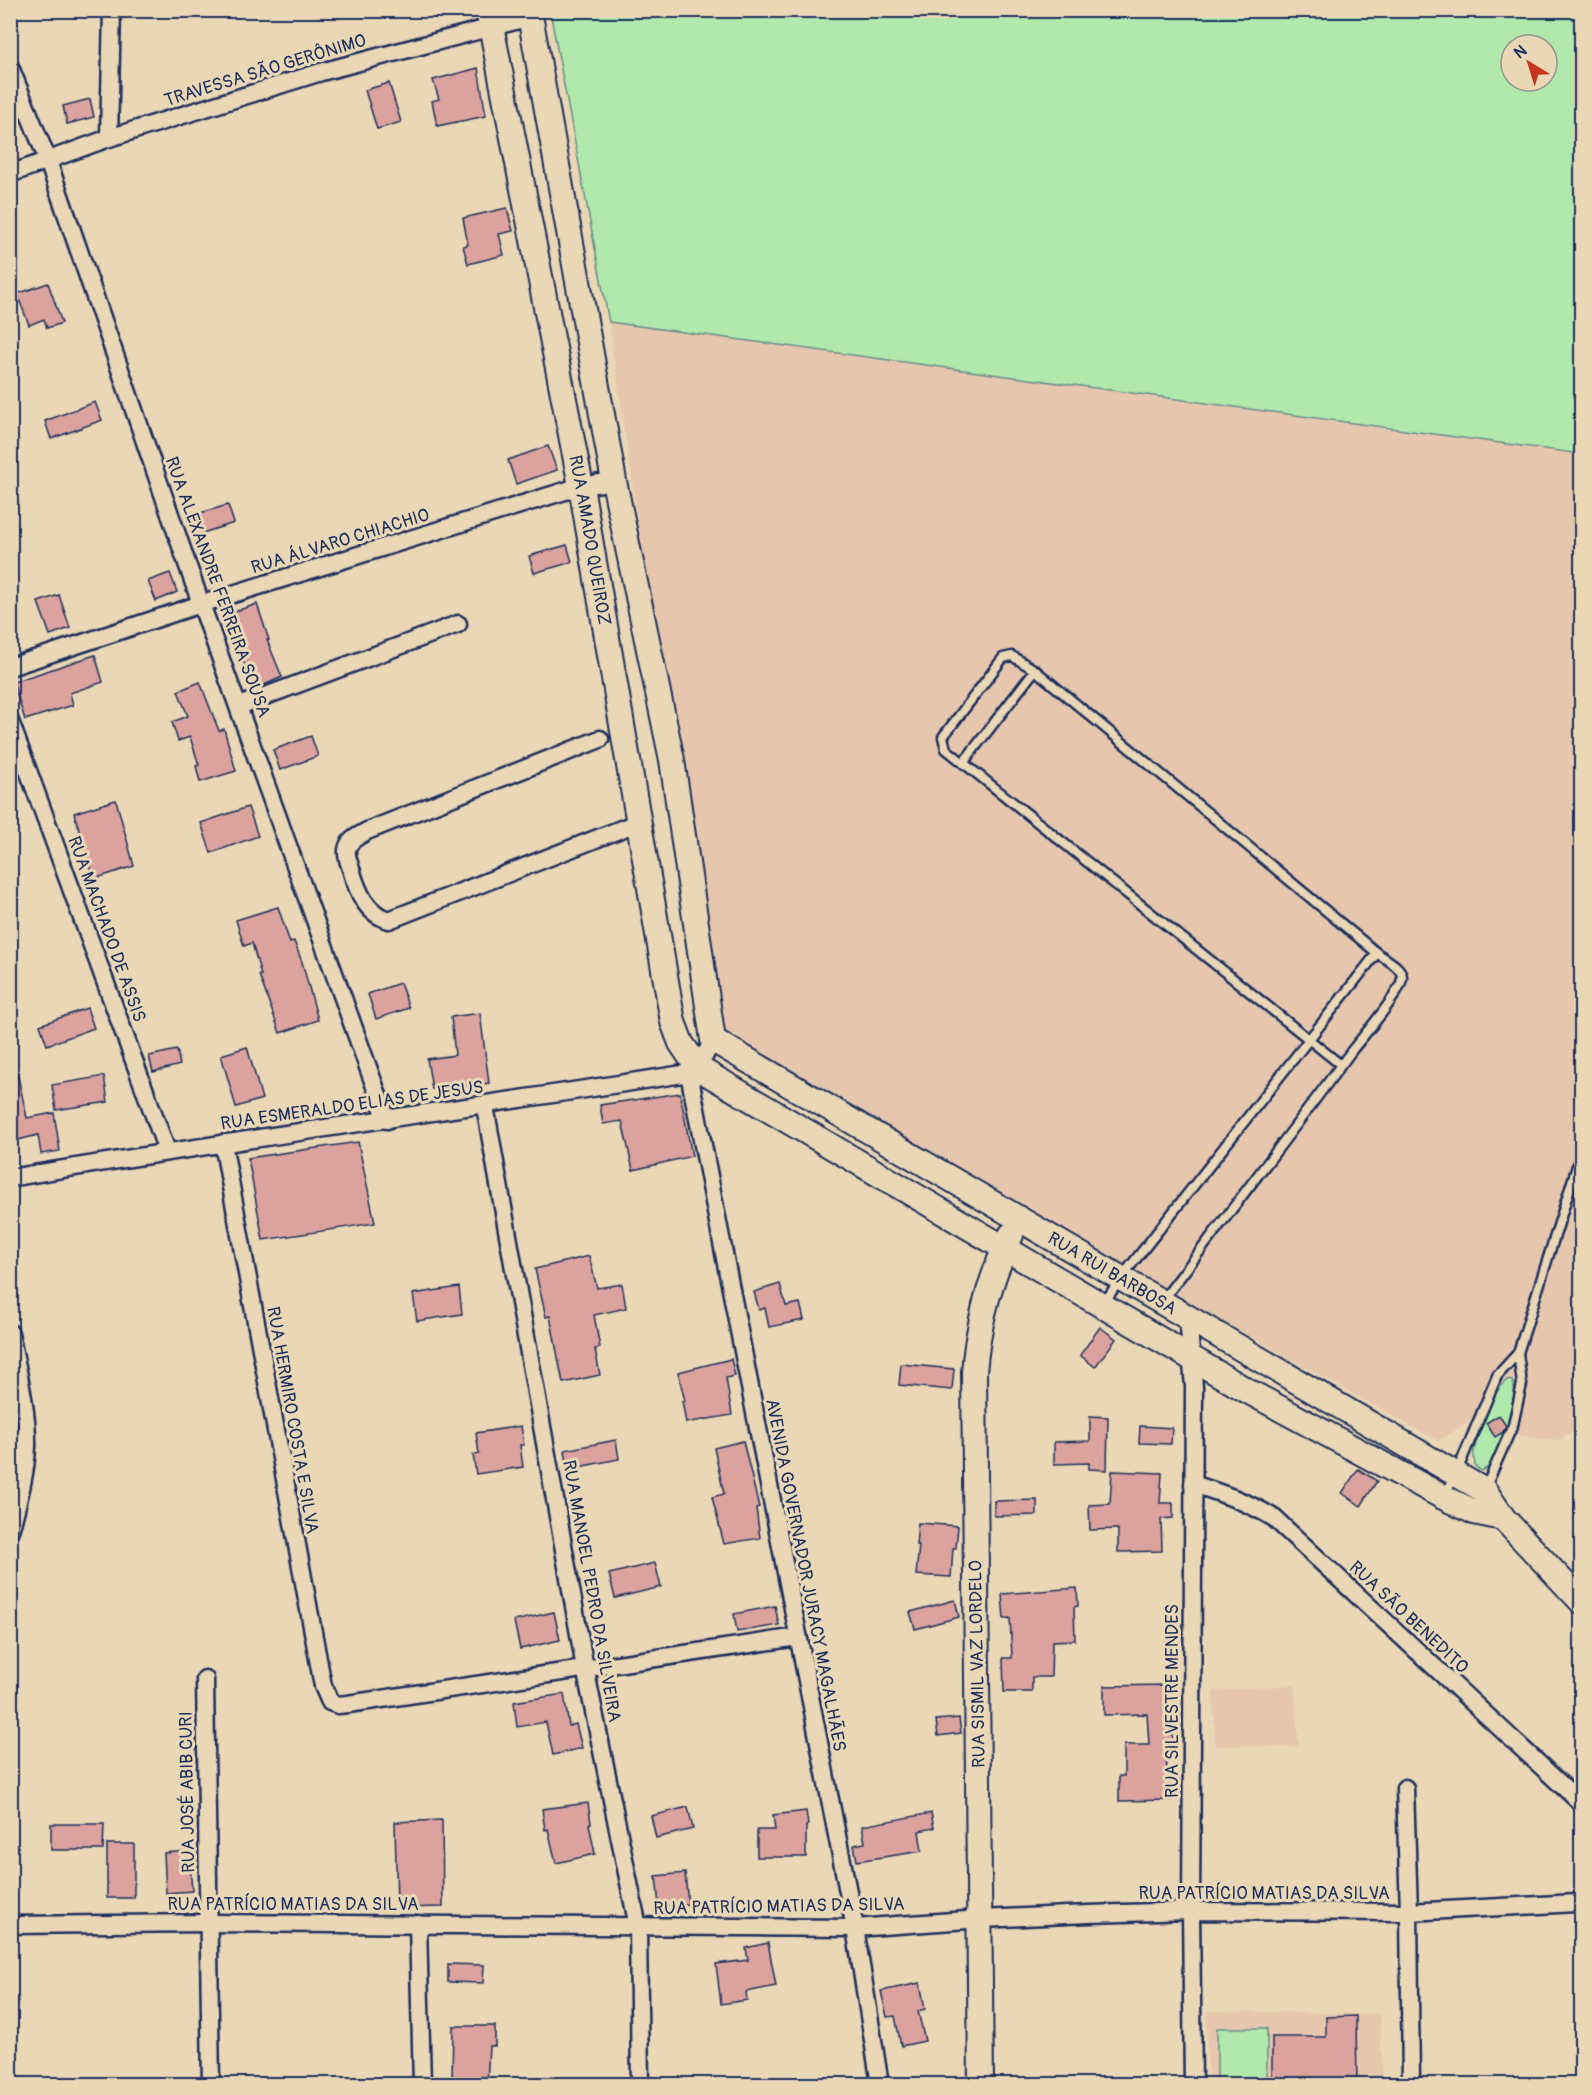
<svg xmlns="http://www.w3.org/2000/svg" width="1592" height="2095" font-family="Pangolin,sans-serif">
  <style>
    .built { fill: #e6c7ae; fill-rule: evenodd }
    .green { fill: #b1e9ad; stroke: #668c86; stroke-width: 1.5; fill-rule: evenodd }
    .building { fill: #dca29e; stroke: #1b2f5e; stroke-width: 1.5 }
    .lines { fill: none; stroke-linecap: round; stroke-linejoin: round }
    .lane-casing { stroke: #1b2f5e; stroke-width: 13 }
    .street-casing { stroke: #1b2f5e; stroke-width: 21 }
    .secondary-casing { stroke: #1b2f5e; stroke-width: 28 }
    .lane { stroke: #ead7b5; stroke-width: 8 }
    .street { stroke: #ead7b5; stroke-width: 16 }
    .secondary { stroke: #ead7b5; stroke-width: 24 }
    .labels { text-anchor: middle; stroke-width: 6; stroke-linejoin: round; paint-order: stroke }
    .street-label { font-size: 18px; fill: #1b2f5e; stroke: #ead7b5 }
  </style>
  <rect width="100%" height="100%" fill="#ead7b5"/>
  <filter id="ink" filterUnits="userSpaceOnUse"><feTurbulence type="fractalNoise" baseFrequency=".0167" numOctaves="2"/><feDisplacementMap in="SourceGraphic" scale="12" xChannelSelector="R" yChannelSelector="G"/><feConvolveMatrix kernelMatrix="1 2 1 2 8 2 1 2 1" color-interpolation-filters="sRGB"/></filter>
  <g filter="url(#ink)">
    <g class="built">
      <path d="M550 11H1581V1427L1557 1441 1510 1434 1472 1420 1438 1441 713 1038 609 322ZM1511 45H1547V81H1511Z"/>
      <polygon points="1294,1685 1299,1747 1215,1746 1213,1691"/>
      <polygon points="1207,2011 1380,2014 1382,2084 1208,2084"/>
    </g>
    <g class="green">
      <path d="M550 11H1581V454L609 322ZM1511 45H1547V81H1511Z"/>
      <path d="M1507 1380 1512 1381C1521 1398 1503 1446 1493 1462 1490 1466 1486 1469 1481 1471L1475 1466C1475 1462 1473 1456 1474 1451 1478 1433 1493 1391 1507 1380Z"/>
      <rect x="1217" y="2028" width="50" height="56"/>
    </g>
    <g class="building">
      <polygon points="478,68 486,116 437,126 432,101 439,99 433,80"/>
      <polygon points="389,83 401,122 377,129 365,90"/>
      <polygon points="90,99 94,117 67,124 63,106"/>
      <polygon points="507,208 513,231 499,234 504,255 468,264 463,246 468,245 463,218"/>
      <polygon points="48,283 62,323 47,328 44,319 29,325 17,294"/>
      <polygon points="95,402 102,420 51,439 45,421"/>
      <polygon points="548,446 557,470 516,484 508,460"/>
      <polygon points="228,505 234,523 196,535 190,516"/>
      <polygon points="567,545 572,562 534,573 529,556"/>
      <polygon points="170,573 177,592 156,601 148,581"/>
      <polygon points="59,595 70,628 50,635 38,602"/>
      <polygon points="257,604 269,640 267,640 282,677 253,690 227,614"/>
      <polygon points="95,655 103,682 70,693 73,705 25,720 13,682"/>
      <polygon points="200,682 219,731 224,729 236,771 200,782 196,766 199,765 190,737 178,741 172,722 188,716 178,691"/>
      <polygon points="311,736 318,756 280,770 273,750"/>
      <polygon points="116,800 134,866 94,879 74,813"/>
      <polygon points="248,807 258,836 211,853 201,823"/>
      <polygon points="278,907 290,943 294,941 302,962 318,1020 280,1033 259,975 261,975 252,943 244,946 236,920"/>
      <polygon points="400,983 409,1008 376,1019 368,994"/>
      <polygon points="87,1008 94,1028 47,1045 40,1025"/>
      <polygon points="480,1013 489,1083 459,1087 459,1084 432,1089 427,1059 455,1055 451,1017"/>
      <polygon points="247,1047 262,1099 236,1107 221,1055"/>
      <polygon points="177,1050 180,1065 153,1072 149,1056"/>
      <polygon points="17,1072 27,1118 54,1113 60,1151 41,1154 38,1135 10,1142 10,1073"/>
      <polygon points="104,1076 108,1102 56,1110 52,1085"/>
      <polygon points="680,1093 692,1156 633,1170 622,1121 603,1124 600,1105"/>
      <polygon points="358,1142 375,1223 263,1240 248,1158"/>
      <polygon points="589,1256 597,1288 622,1284 626,1308 594,1315 600,1348 595,1349 600,1375 563,1383 550,1316 546,1317 535,1269"/>
      <polygon points="780,1284 786,1306 800,1303 804,1320 769,1327 765,1308 759,1310 754,1292"/>
      <polygon points="459,1287 462,1314 417,1321 413,1294"/>
      <polygon points="1100,1327 1116,1339 1095,1367 1080,1355"/>
      <polygon points="731,1359 735,1376 726,1378 732,1415 686,1423 682,1401 685,1401 678,1372"/>
      <polygon points="901,1364 954,1369 952,1390 899,1385"/>
      <polygon points="1499,1415 1506,1426 1503,1432 1495,1437 1486,1423"/>
      <polygon points="1090,1416 1108,1417 1107,1470 1089,1469 1089,1463 1054,1464 1054,1442 1090,1441"/>
      <polygon points="521,1426 524,1445 520,1445 523,1467 476,1474 473,1455 479,1454 476,1433"/>
      <polygon points="1140,1426 1172,1428 1171,1444 1139,1443"/>
      <polygon points="616,1440 619,1459 568,1469 565,1450"/>
      <polygon points="743,1441 759,1507 756,1508 760,1538 724,1544 712,1497 724,1494 714,1448"/>
      <polygon points="1358,1469 1377,1481 1361,1506 1342,1493"/>
      <polygon points="1112,1471 1162,1473 1160,1503 1173,1503 1173,1518 1161,1519 1162,1551 1118,1552 1118,1529 1090,1530 1089,1505 1110,1504"/>
      <polygon points="1037,1500 1037,1515 994,1516 994,1501"/>
      <polygon points="918,1523 958,1526 956,1548 953,1548 951,1577 916,1575 919,1545 916,1545"/>
      <polygon points="655,1563 661,1587 615,1598 609,1574"/>
      <polygon points="1077,1588 1078,1606 1074,1607 1075,1640 1052,1641 1051,1677 1032,1677 1032,1692 1004,1692 1003,1658 1012,1658 1010,1618 1004,1619 1002,1594"/>
      <polygon points="955,1600 959,1617 915,1629 910,1612"/>
      <polygon points="775,1606 779,1625 737,1632 734,1614"/>
      <polygon points="554,1612 560,1640 520,1649 514,1621"/>
      <polygon points="1168,1685 1168,1716 1172,1716 1173,1741 1166,1741 1167,1774 1172,1774 1173,1800 1119,1801 1119,1776 1124,1776 1124,1745 1149,1745 1147,1714 1104,1715 1104,1686"/>
      <polygon points="564,1694 569,1726 576,1724 582,1748 553,1755 546,1722 517,1727 514,1702"/>
      <polygon points="959,1718 961,1733 938,1736 936,1720"/>
      <polygon points="588,1803 591,1823 589,1824 595,1854 556,1863 548,1829 545,1830 542,1809"/>
      <polygon points="688,1807 693,1829 656,1838 651,1816"/>
      <polygon points="806,1811 808,1825 806,1826 806,1857 757,1857 757,1830 775,1830 773,1815"/>
      <polygon points="931,1813 934,1828 919,1831 922,1851 857,1861 854,1845 865,1843 862,1826"/>
      <polygon points="442,1820 443,1907 397,1908 395,1822"/>
      <polygon points="51,1824 104,1824 103,1850 51,1850"/>
      <rect x="107" y="1844" width="27" height="54"/>
      <polygon points="189,1851 192,1891 166,1893 164,1853"/>
      <polygon points="685,1873 688,1904 659,1906 656,1876"/>
      <polygon points="768,1943 776,1986 746,1992 747,2000 721,2004 716,1964 748,1960 746,1948"/>
      <polygon points="448,1964 484,1965 483,1983 448,1982"/>
      <polygon points="920,1983 925,2009 918,2011 925,2041 901,2046 895,2016 887,2017 881,1991"/>
      <polygon points="1356,2016 1357,2085 1272,2085 1272,2037 1326,2037 1326,2017"/>
      <polygon points="453,2026 495,2026 495,2046 489,2046 487,2085 457,2085 457,2079 452,2079"/>
    </g>
    <g class="lines">
      <defs>
        <g id="lane">
          <polyline points="963,763 1035,670"/>
          <path d="M1162 1301C1226 1217 1290 1134 1353 1049 1364 1035 1401 993 1402 978 1403 967 1385 959 1377 953L1035 670 1012 656 1003 658 943 737 946 749 1341 1065"/>
          <polyline points="1104,1303 1121,1278 1377,953"/>
          <polyline points="1485,1489 1513,1425 1522,1384 1518,1353"/>
          <polyline points="1444,1496 1456,1474 1497,1376 1518,1353 1582,1150"/>
        </g>
        <g id="street">
          <polyline points="10,67 48,161 201,604 387,1120"/>
          <polyline points="109,138 112,10"/>
          <polyline points="10,174 109,138 321,72 530,17"/>
          <polyline points="10,667 201,604 581,486 614,481"/>
          <polyline points="239,706 458,624"/>
          <polyline points="10,721 167,1151"/>
          <path d="M600 739 367 831C359 836 348 840 347 850 346 856 349 863 351 869 357 890 366 914 389 920L639 822"/>
          <polyline points="689,1073 855,1928 880,2084"/>
          <polyline points="485,1106 585,1668 638,1927 640,2084"/>
          <polyline points="223,1143 323,1686 330,1702 338,1705 348,1704 798,1637"/>
          <path d="M10 1178C236 1139 463 1109 689 1073L698 1068 713 1040"/>
          <polyline points="1188,1317 1194,1387 1191,1911 1193,2084"/>
          <path d="M10 1333C17 1369 28 1409 27 1446 26 1475 17 1505 10 1532"/>
          <polyline points="10,1435 27,1446"/>
          <path d="M1193 1484C1221 1493 1248 1502 1274 1518L1582 1804"/>
          <polyline points="205,1679 211,2084"/>
          <polyline points="1405,1788 1409,1912 1411,2084"/>
          <polyline points="418,1924 422,2084"/>
          <polyline points="10,1925 208,1923 855,1928 981,1919 1088,1914 1191,1911 1409,1912 1576,1903 1582,1899"/>
        </g>
        <g id="secondary">
          <path id="s1" d="M488 10 581 486 673 1022 681 1043 698 1068 1246 1390 1443 1497 1474 1512 1503 1518"/>
          <path id="s2" d="M529 10 614 481 672 760 713 1040 1485 1491 1503 1518 1582 1602"/>
          <path d="M981 2084 974 1372C978 1324 990 1278 1011 1235"/>
        </g>
      </defs>
      <use href="#lane" class="lane-casing"/>
      <use href="#street" class="street-casing"/>
      <use href="#secondary" class="secondary-casing"/>
      <use href="#lane" class="lane"/>
      <use href="#street" class="street"/>
      <use href="#secondary" class="secondary"/>
    </g>
  </g>
  <g class="labels">
    <g class="street-label">
      <text transform="translate(265 70) rotate(-17)" y="6">TRAVESSA SÃO GERÔNIMO</text>
      <text transform="translate(340 541) rotate(-17)" y="6">RUA ÁLVARO CHIACHIO</text>
      <text dy="6" stroke="none"><textPath href="#s1" startOffset="540">RUA AMADO QUEIROZ</textPath></text>
      <text transform="translate(218 587) rotate(70)" y="6">RUA ALEXANDRE FERREIRA SOUSA</text>
      <text transform="translate(107 929) rotate(70)" y="6">RUA MACHADO DE ASSIS</text>
      <text transform="translate(352 1105) rotate(-8)" y="6">RUA ESMERALDO ELIAS DE JESUS</text>
      <text dy="6" stroke="none"><textPath href="#s2" startOffset="1509">RUA RUI BARBOSA</textPath></text>
      <text transform="translate(293 1420) rotate(80)" y="6">RUA HERMIRO COSTA E SILVA</text>
      <text transform="translate(806 1575) rotate(79)" y="6">AVENIDA GOVERNADOR JURACY MAGALHÃES</text>
      <text transform="translate(592 1591) rotate(80)" y="6">RUA MANOEL PEDRO DA SILVEIRA</text>
      <text transform="translate(1409 1617) rotate(43)" y="6">RUA SÃO BENEDITO</text>
      <text transform="translate(977 1664) rotate(-91)" y="6">RUA SISMIL VAZ LORDELO</text>
      <text transform="translate(1172 1701) rotate(-90)" y="6">RUA SILVESTRE MENDES</text>
      <text transform="translate(187 1792) rotate(-91)" y="6">RUA JOSÉ ABIB CURI</text>
      <text x="1264" y="1899">RUA PATRÍCIO MATIAS DA SILVA</text>
      <text x="293" y="1910">RUA PATRÍCIO MATIAS DA SILVA</text>
      <text transform="translate(779 1906) rotate(-1)" y="6">RUA PATRÍCIO MATIAS DA SILVA</text>
    </g>
  </g>
  <rect width="1592" height="2095" fill="none" stroke="#ead7b5" stroke-width="36"/>
  <rect x="18" y="18" width="1556" height="2059" fill="none" stroke="#1b2f5e" stroke-width="2" filter="url(#ink)"/>
  <g transform="translate(1529 63) rotate(322)"><circle r="28" fill="#ead7b5" stroke="#979492" stroke-width="1.5"/>
  <path d="M0-4.5L10 22L0 15L-10 22Z" fill="#c8321e"/>
  <text y="-9" font-size="16" font-weight="bold" text-anchor="middle" fill="#1b2f5e">N</text>
  </g>
</svg>
